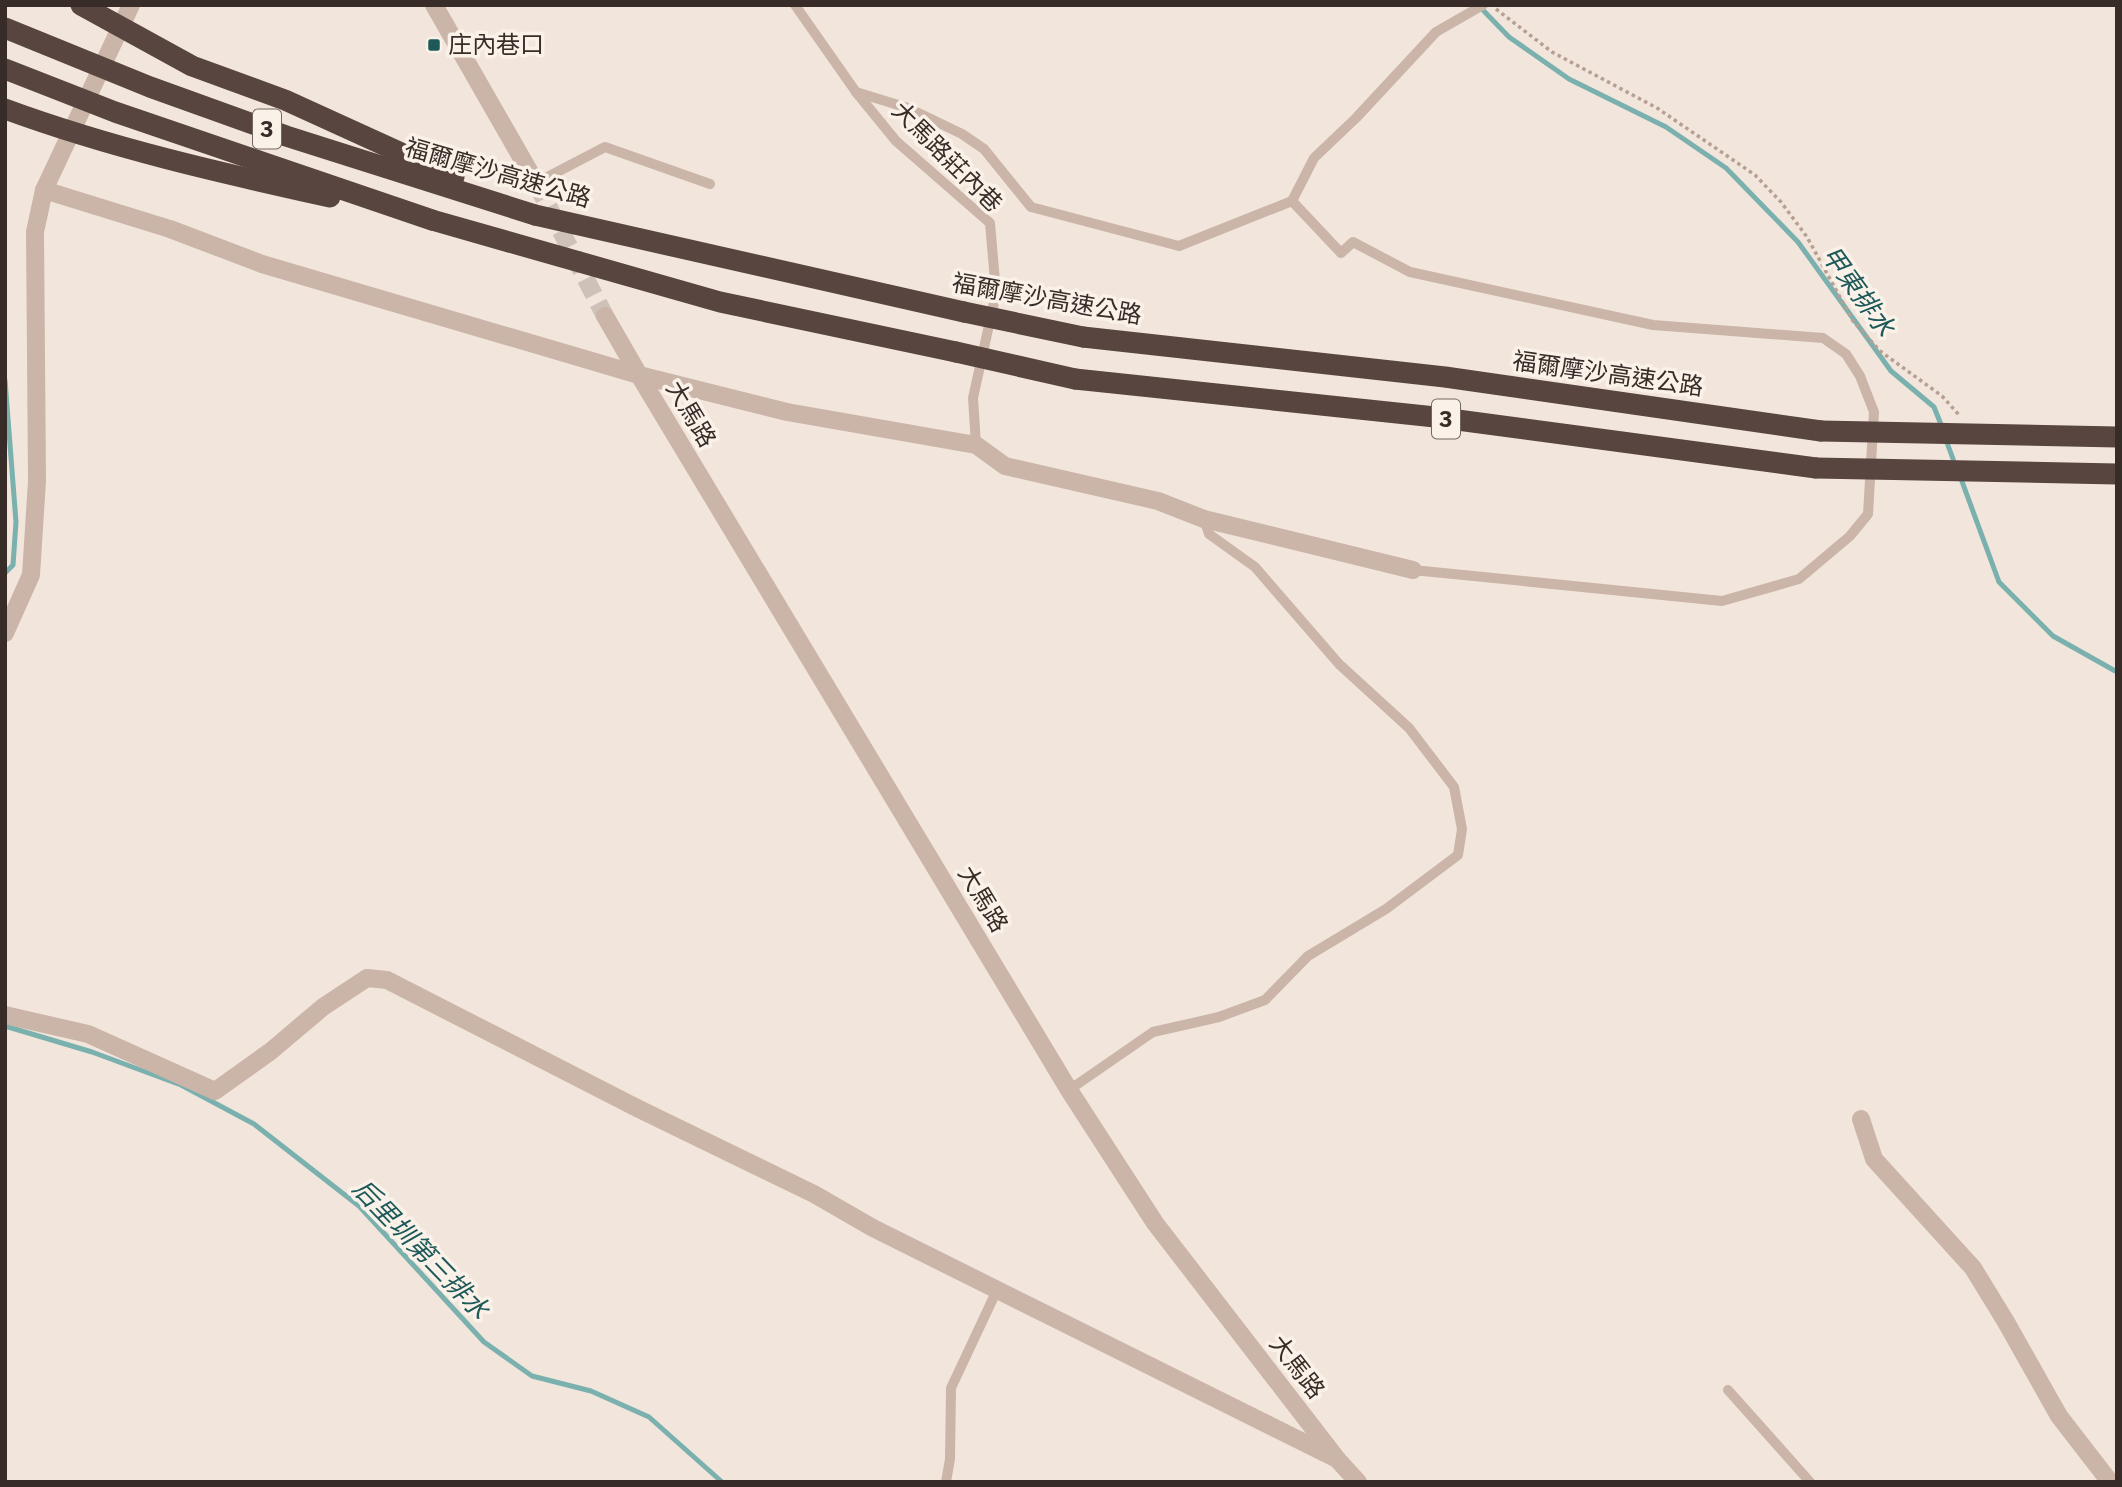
<svg xmlns="http://www.w3.org/2000/svg" width="2122" height="1487" font-family="'IBM Plex Sans','Noto Sans TC',sans-serif">
  <style>
    .lines { fill: none; stroke-linecap: round; stroke-linejoin: round }
    .stream { stroke: #7ab0ae; stroke-width: 5 }
    .tertiary-tunnel { stroke: #cdc1b8; stroke-width: 18; stroke-dasharray: 18 9; stroke-linecap: butt }
    .path { stroke: #b79f92; stroke-width: 3.5; stroke-dasharray: 3.5 3.5; stroke-linecap: butt }
    .service { stroke: #cbb5a8; stroke-width: 10 }
    .minor { stroke: #cbb5a8; stroke-width: 18 }
    .tertiary { stroke: #cbb5a8; stroke-width: 18 }
    .motorway { stroke: #58453f; stroke-width: 21 }
    .motorway-bridge { stroke: #58453f; stroke-width: 21 }
    .poi-dot { fill: #1d5959; stroke: #faf1e8; stroke-width: 2.5 }
    .labels { text-anchor: middle; stroke-width: 7; stroke-linejoin: round; paint-order: stroke }
    .shield { fill: #faf1e8; stroke: #726762; stroke-width: 2 }
    .shield-label { font-size: 23px; font-weight: bold; fill: #372c28 }
    .poi-label { font-size: 24px; fill: #372c28; stroke: #faf1e8; text-anchor: start }
    .street-label { font-size: 24px; fill: #372c28; stroke: #faf1e8 }
    .water-label { font-size: 26px; font-style: italic; fill: #1d5959; stroke: #faf1e8 }
  </style>
  <rect width="100%" height="100%" fill="#f2e6dc"/>
  <g class="lines">
    <g class="stream">
      <polyline points="1479,6 1509,37 1569,79 1666,127 1726,168 1798,242 1891,371 1934,407 1942,427"/>
      <polyline points="5,380 16,522 13,565 5,573"/>
      <polyline points="1946,440 1956,467"/>
      <polyline points="1960,476 1999,582 2053,636 2117,672"/>
      <polyline points="5,1026 92,1052 181,1085 254,1124 359,1206 484,1342 532,1376 591,1391 649,1417 722,1482"/>
    </g>
    <polyline class="tertiary-tunnel" points="536,183 605,316"/>
    <polyline class="path" points="1496,9 1552,52 1657,108 1755,175 1781,202 1807,237 1853,321 1880,351 1942,396 1960,416"/>
    <g class="service">
      <polyline points="795,5 856,92 896,141 990,223 996,293 973,398 976,445"/>
      <polyline points="856,92 908,108 962,134 984,149 1031,207 1179,246 1292,201 1341,253 1353,242 1410,272 1653,325 1823,338 1846,354 1860,376 1874,412 1868,514 1850,536 1799,579 1722,601 1413,570"/>
      <polyline points="536,183 605,147 710,184"/>
      <polyline points="1292,201 1314,158 1356,118 1436,32 1483,5"/>
      <polyline points="1069,1090 1153,1032 1219,1017 1265,1000 1308,956 1386,909 1458,855 1462,829 1454,787 1409,728 1339,664 1255,567 1209,534 1204,519"/>
      <polyline points="1728,1390 1810,1482"/>
      <polyline points="946,1482 950,1459 951,1388 997,1290"/>
    </g>
    <g class="minor">
      <polyline points="44,190 170,229 262,264 639,375 787,412 976,445 1005,466 1158,501 1204,519 1413,570"/>
      <polyline points="5,633 31,575 37,481 35,232 44,190 131,5"/>
      <polyline points="5,1015 88,1034 215,1091 271,1051 323,1007 367,978 387,980 637,1108 814,1194 873,1228 1337,1459"/>
      <polyline points="1861,1119 1874,1159 1973,1268 2006,1322 2059,1416 2110,1482"/>
    </g>
    <g class="tertiary">
      <polyline points="434,5 536,183"/>
      <polyline points="605,316 639,375 1069,1090 1155,1223 1337,1459 1358,1482"/>
    </g>
    <g class="motorway">
      <polyline points="535,215 964,312"/>
      <polyline points="432,220 720,302 956,352"/>
      <polyline points="1083,337 1445,377 1821,431"/>
      <polyline points="1075,379 1435,417 1816,468"/>
    </g>
    <g class="motorway-bridge">
      <polyline points="81,5 192,66 285,100 454,177"/>
      <polyline points="5,28 150,87 286,136 535,215"/>
      <polyline points="5,69 115,112 432,220"/>
      <path d="M5 109C111 148 221 173 330 197"/>
      <polyline points="964,312 1083,337"/>
      <polyline points="956,352 1075,379"/>
      <polyline points="1821,431 2117,437"/>
      <polyline points="1816,468 2117,474"/>
    </g>
  </g>
  <rect class="poi-dot" x="427" y="38" width="14" height="14" rx="3.5"/>
  <g class="labels">
    <g class="shield">
      <rect x="253" y="109.5" width="28" height="39" rx="5"/>
      <rect x="1432" y="399.5" width="28" height="39" rx="5"/>
    </g>
    <g class="shield-label">
      <text x="267" y="137">3</text>
      <text x="1446" y="427">3</text>
    </g>
    <g class="poi-label">
      <text x="448" y="53">庄內巷口</text>
    </g>
    <g class="street-label">
      <text transform="translate(947 157) rotate(45)" y="8">大馬路莊內巷</text>
      <text transform="translate(498 173) rotate(16)" y="8">福爾摩沙高速公路</text>
      <text transform="translate(1047 299) rotate(10)" y="8">福爾摩沙高速公路</text>
      <text transform="translate(1608 374) rotate(8)" y="8">福爾摩沙高速公路</text>
      <text transform="translate(691 414) rotate(59)" y="8">大馬路</text>
      <text transform="translate(983 899) rotate(59)" y="8">大馬路</text>
      <text transform="translate(1297 1367) rotate(52)" y="8">大馬路</text>
    </g>
    <g class="water-label">
      <text transform="translate(1858 291) rotate(54)" y="9">甲東排水</text>
      <text transform="translate(421 1249) rotate(46)" y="9">后里圳第三排水</text>
    </g>
  </g>
  <rect width="2122" height="1487" fill="none" stroke="#372c28" stroke-width="14"/>
</svg>
